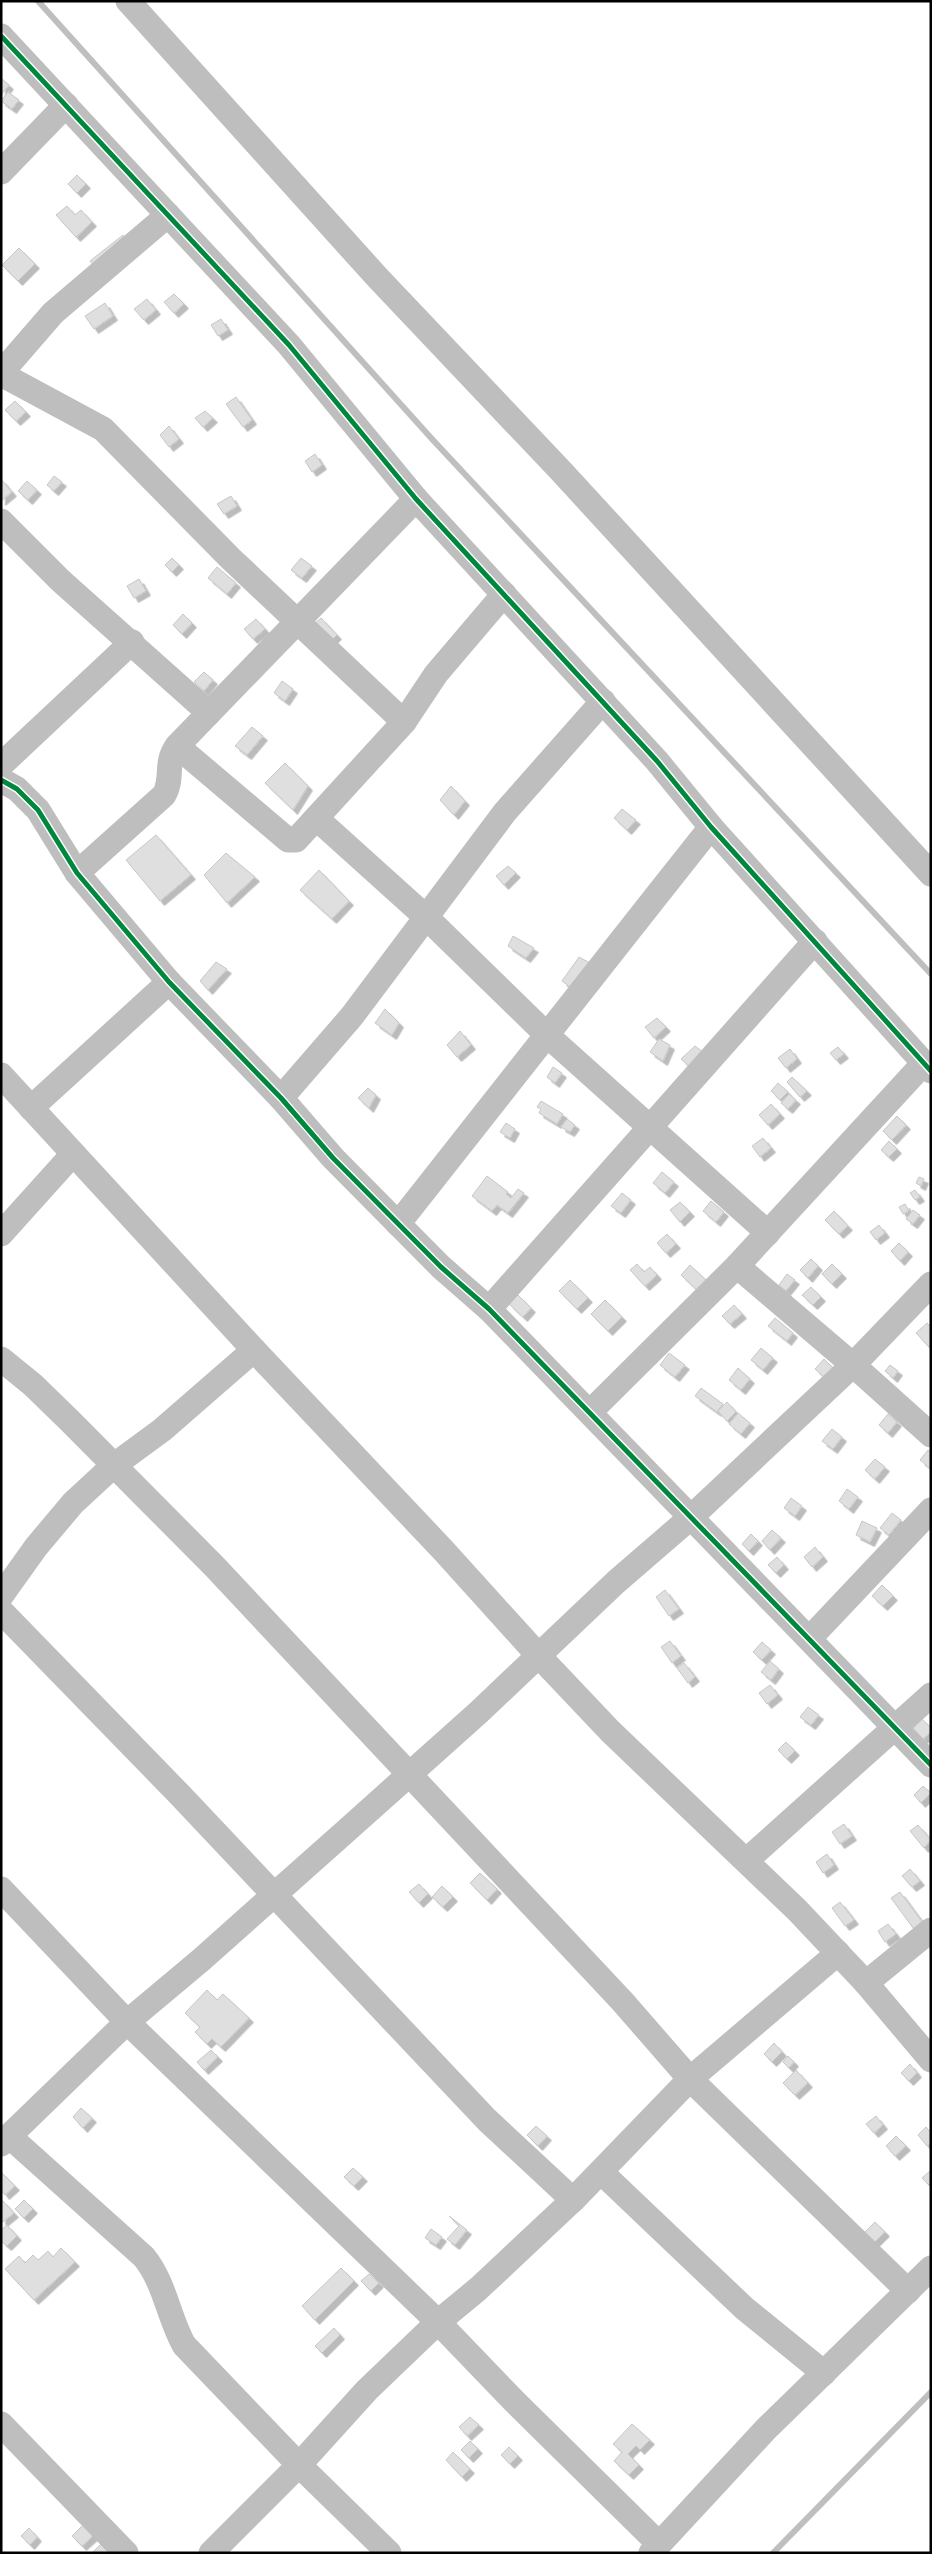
<svg xmlns="http://www.w3.org/2000/svg" width="932" height="2554" font-family="Helvetica,sans-serif">
  <style>
    .lines { fill: none; stroke-linecap: round; stroke-linejoin: round }
    .stream { stroke: #bfbfbf; stroke-width: 6 }
    .building { fill: #dfdfdf; stroke: #c7c7c7; filter: url(#shadow) }
    .minor { stroke: #bebebe; stroke-width: 25 }
    .cycleway-casing { stroke: #fff; stroke-width: 8 }
    .cycleway { stroke: #00873e; stroke-width: 5 }
  </style>
  <defs>
    <filter id="shadow"><feDropShadow dx="4.5" dy="4.5" stdDeviation="0" flood-color="#0004"/></filter>
  </defs>
  <rect width="100%" height="100%" fill="#fff"/>
  <g class="lines">
    <g class="stream">
      <polyline points="38,1 432,439 931,974"/>
      <polyline points="773,2553 931,2392"/>
    </g>
  </g>
  <g class="building">
    <polygon points="1,78 9,85 1,95"/>
    <polygon points="8,92 19,100 12,109 1,101"/>
    <polygon points="77,175 86,184 77,193 68,184"/>
    <polygon points="67,206 75,215 81,210 92,222 76,237 56,215"/>
    <polygon points="123,235 129,242 96,268 90,261"/>
    <polygon points="19,248 35,264 18,281 2,265"/>
    <polygon points="174,294 184,304 174,313 164,302"/>
    <polygon points="147,299 156,310 144,320 134,309"/>
    <polygon points="105,303 113,316 94,329 85,316"/>
    <polygon points="221,319 228,330 218,336 211,325"/>
    <polygon points="236,397 252,420 243,427 226,404"/>
    <polygon points="15,401 26,412 16,421 5,410"/>
    <polygon points="205,411 213,418 203,427 195,418"/>
    <polygon points="169,426 179,439 169,447 160,435"/>
    <polygon points="315,454 322,465 312,472 305,461"/>
    <polygon points="54,476 62,482 54,491 47,485"/>
    <polygon points="1,479 12,492 1,501"/>
    <polygon points="27,481 37,490 28,500 18,491"/>
    <polygon points="231,496 237,506 224,514 217,504"/>
    <polygon points="172,558 179,565 172,572 165,565"/>
    <polygon points="301,558 312,566 302,578 291,570"/>
    <polygon points="217,567 236,583 227,594 208,578"/>
    <polygon points="139,579 146,591 134,598 127,586"/>
    <polygon points="183,614 192,623 182,634 173,625"/>
    <polygon points="321,618 337,635 329,643 312,626"/>
    <polygon points="256,619 265,629 253,639 244,629"/>
    <polygon points="204,672 213,680 204,691 194,682"/>
    <polygon points="282,681 293,689 285,701 274,693"/>
    <polygon points="252,727 263,736 247,755 235,746"/>
    <polygon points="285,763 308,786 293,810 265,783"/>
    <polygon points="451,786 465,801 454,815 440,800"/>
    <polygon points="622,809 636,820 627,830 614,818"/>
    <polygon points="156,835 191,875 160,901 126,860"/>
    <polygon points="226,853 255,877 227,903 204,875"/>
    <polygon points="508,866 516,873 504,885 496,876"/>
    <polygon points="319,870 349,901 332,919 300,890"/>
    <polygon points="513,936 534,948 526,958 508,946"/>
    <polygon points="579,957 590,963 572,988 562,981"/>
    <polygon points="216,962 227,969 208,990 200,981"/>
    <polygon points="385,1009 399,1023 392,1035 375,1023"/>
    <polygon points="657,1018 666,1027 654,1038 645,1027"/>
    <polygon points="460,1031 471,1045 457,1057 447,1045"/>
    <polygon points="659,1039 670,1045 663,1061 650,1052"/>
    <polygon points="695,1046 704,1053 691,1068 681,1059"/>
    <polygon points="838,1047 844,1054 836,1060 830,1053"/>
    <polygon points="790,1049 797,1059 786,1068 778,1058"/>
    <polygon points="553,1067 562,1073 555,1083 547,1077"/>
    <polygon points="792,1077 807,1091 800,1097 787,1082"/>
    <polygon points="778,1083 788,1092 780,1100 771,1091"/>
    <polygon points="368,1088 376,1095 369,1108 358,1098"/>
    <polygon points="789,1094 796,1100 788,1109 781,1103"/>
    <polygon points="541,1101 563,1114 557,1124 539,1113 541,1109 537,1107"/>
    <polygon points="771,1104 780,1114 768,1125 759,1115"/>
    <polygon points="897,1116 906,1125 892,1140 883,1131"/>
    <polygon points="567,1119 575,1125 570,1132 561,1127"/>
    <polygon points="506,1123 515,1129 510,1138 500,1132"/>
    <polygon points="763,1138 771,1148 760,1157 752,1146"/>
    <polygon points="889,1141 897,1149 889,1157 881,1150"/>
    <polygon points="662,1172 674,1182 665,1193 653,1183"/>
    <polygon points="487,1176 508,1192 506,1194 511,1198 518,1189 524,1193 508,1213 497,1205 492,1211 472,1196"/>
    <polygon points="919,1177 924,1179 921,1186 916,1183"/>
    <polygon points="915,1190 920,1197 915,1200 910,1193"/>
    <polygon points="622,1193 631,1200 621,1213 611,1206"/>
    <polygon points="711,1201 724,1212 716,1222 703,1211"/>
    <polygon points="680,1202 690,1212 680,1222 670,1210"/>
    <polygon points="905,1204 909,1211 903,1214 899,1207"/>
    <polygon points="913,1210 920,1215 913,1224 906,1219"/>
    <polygon points="834,1211 848,1226 839,1234 825,1220"/>
    <polygon points="879,1225 885,1233 876,1240 870,1232"/>
    <polygon points="667,1234 676,1244 666,1253 657,1243"/>
    <polygon points="899,1243 908,1252 900,1261 891,1251"/>
    <polygon points="811,1259 818,1266 808,1278 800,1270"/>
    <polygon points="637,1264 644,1272 650,1267 657,1275 645,1286 630,1270"/>
    <polygon points="832,1264 842,1274 832,1284 822,1274"/>
    <polygon points="690,1265 707,1281 698,1291 681,1275"/>
    <polygon points="787,1274 795,1280 786,1291 779,1285"/>
    <polygon points="570,1280 588,1298 577,1309 559,1291"/>
    <polygon points="811,1287 821,1297 813,1305 802,1295"/>
    <polygon points="518,1295 531,1308 523,1317 509,1304"/>
    <polygon points="605,1300 622,1317 608,1331 591,1314"/>
    <polygon points="734,1305 742,1314 730,1324 722,1316"/>
    <polygon points="775,1318 793,1333 787,1341 768,1326"/>
    <polygon points="927,1323 931,1327 930,1348 916,1333"/>
    <polygon points="761,1348 773,1358 763,1370 751,1360"/>
    <polygon points="669,1353 685,1365 675,1377 660,1365"/>
    <polygon points="824,1359 833,1368 824,1377 815,1369"/>
    <polygon points="890,1365 898,1371 893,1378 885,1371"/>
    <polygon points="738,1368 750,1379 741,1390 729,1380"/>
    <polygon points="701,1388 723,1404 717,1412 695,1396"/>
    <polygon points="727,1402 736,1412 727,1421 718,1411"/>
    <polygon points="738,1413 750,1423 741,1434 729,1424"/>
    <polygon points="888,1414 897,1422 888,1433 879,1425"/>
    <polygon points="832,1429 842,1437 833,1449 822,1441"/>
    <polygon points="928,1450 931,1452 931,1469 920,1460"/>
    <polygon points="875,1459 885,1467 875,1479 865,1470"/>
    <polygon points="847,1489 858,1497 849,1509 839,1501"/>
    <polygon points="791,1498 802,1506 795,1516 784,1508"/>
    <polygon points="892,1513 901,1520 889,1535 880,1528"/>
    <polygon points="862,1521 877,1528 870,1542 856,1535"/>
    <polygon points="772,1530 781,1538 770,1550 762,1541"/>
    <polygon points="751,1534 758,1541 749,1551 742,1544"/>
    <polygon points="815,1547 823,1557 812,1567 804,1557"/>
    <polygon points="777,1557 784,1565 776,1573 768,1565"/>
    <polygon points="882,1585 893,1596 883,1606 872,1596"/>
    <polygon points="665,1590 679,1609 669,1616 656,1597"/>
    <polygon points="670,1641 681,1656 672,1663 661,1647"/>
    <polygon points="762,1642 771,1650 762,1660 753,1652"/>
    <polygon points="770,1661 779,1669 771,1680 761,1672"/>
    <polygon points="684,1663 695,1677 688,1683 677,1668"/>
    <polygon points="770,1685 778,1695 767,1704 759,1693"/>
    <polygon points="808,1707 819,1715 811,1725 800,1717"/>
    <polygon points="922,1719 931,1728 931,1732 923,1739 913,1728"/>
    <polygon points="786,1742 795,1751 787,1759 778,1750"/>
    <polygon points="923,1786 931,1793 921,1803 914,1795"/>
    <polygon points="844,1824 852,1836 840,1844 832,1832"/>
    <polygon points="918,1825 931,1840 924,1848 910,1831"/>
    <polygon points="827,1854 834,1865 823,1873 816,1862"/>
    <polygon points="910,1869 920,1881 912,1887 902,1876"/>
    <polygon points="480,1873 497,1889 487,1900 470,1883"/>
    <polygon points="419,1884 428,1894 419,1903 409,1892"/>
    <polygon points="442,1886 453,1897 443,1907 432,1897"/>
    <polygon points="900,1892 925,1926 916,1932 891,1898"/>
    <polygon points="840,1902 854,1920 845,1926 832,1908"/>
    <polygon points="888,1924 896,1934 885,1942 878,1931"/>
    <polygon points="207,1990 217,2000 223,1994 249,2018 221,2047 212,2039 207,2044 195,2032 200,2027 185,2013"/>
    <polygon points="774,2043 782,2052 772,2062 764,2054"/>
    <polygon points="211,2050 218,2057 204,2070 197,2062"/>
    <polygon points="788,2056 794,2062 789,2068 783,2062"/>
    <polygon points="910,2064 917,2073 909,2081 901,2073"/>
    <polygon points="796,2070 808,2083 795,2095 783,2083"/>
    <polygon points="81,2108 92,2118 83,2128 73,2117"/>
    <polygon points="876,2116 883,2125 874,2133 866,2124"/>
    <polygon points="536,2126 547,2136 538,2146 527,2135"/>
    <polygon points="926,2127 931,2133 931,2143 927,2146 918,2135"/>
    <polygon points="896,2136 906,2146 895,2156 886,2146"/>
    <polygon points="353,2168 363,2177 354,2186 344,2177"/>
    <polygon points="931,2170 931,2183 929,2185 922,2178"/>
    <polygon points="1,2172 15,2186 5,2195 1,2190"/>
    <polygon points="2,2200 14,2213 3,2222 1,2220"/>
    <polygon points="24,2200 33,2209 24,2218 15,2209"/>
    <polygon points="449,2216 467,2230 455,2245 447,2239 459,2226"/>
    <polygon points="875,2222 885,2232 874,2243 864,2233"/>
    <polygon points="7,2225 17,2236 7,2246 1,2241 1,2230"/>
    <polygon points="431,2229 442,2237 436,2245 425,2238"/>
    <polygon points="61,2248 75,2262 34,2300 5,2269 19,2256 25,2263 33,2255 38,2260 48,2251 53,2257"/>
    <polygon points="341,2268 354,2281 315,2320 302,2306"/>
    <polygon points="369,2274 379,2283 371,2291 361,2281"/>
    <polygon points="334,2328 340,2335 322,2353 315,2346"/>
    <polygon points="470,2417 479,2425 467,2436 459,2427"/>
    <polygon points="632,2424 650,2440 640,2450 636,2446 628,2454 639,2465 629,2475 614,2461 622,2452 613,2444"/>
    <polygon points="470,2441 478,2449 469,2458 461,2450"/>
    <polygon points="509,2447 518,2456 510,2464 501,2455"/>
    <polygon points="453,2452 470,2469 462,2477 446,2460"/>
    <polygon points="83,2525 93,2536 82,2546 72,2536"/>
    <polygon points="29,2528 37,2537 30,2545 21,2536"/>
    <polygon points="101,2544 109,2553 92,2553"/>
  </g>
  <g class="lines">
    <g class="minor">
      <polyline points="128,1 377,277 561,471 931,874"/>
      <polyline points="1,36 289,345 416,499 657,761 711,827 931,1071"/>
      <polyline points="1,172 66,105"/>
      <polyline points="1,373 53,313 168,215"/>
      <polyline points="1,374 103,429 230,558 404,722"/>
      <polyline points="1,521 61,581 209,713"/>
      <polyline points="177,746 288,840 296,840 404,722 436,674 504,594"/>
      <polyline points="1,765 132,642"/>
      <polyline points="1,780 17,789 38,810 77,873 169,982 281,1098 333,1158 441,1267 489,1309 931,1765"/>
      <polyline points="316,818 427,918 548,1036 768,1233"/>
      <path d="M77 873 164 795C174 778 164 764 177 746L416 499"/>
      <polyline points="1,1075 254,1350 443,1550 538,1655 610,1731 797,1910 866,1983 931,2060"/>
      <polyline points="281,1098 352,1016 505,812 603,701"/>
      <polyline points="31,1108 169,982"/>
      <path d="M398 1224C502 1092 606 959 711 827"/>
      <polyline points="1,1234 73,1154"/>
      <polyline points="737,1266 853,1365 931,1435"/>
      <polyline points="489,1309 815,941"/>
      <polyline points="1,1359 33,1385 70,1421 214,1566 622,2001 690,2079 908,2291"/>
      <polyline points="590,1412 737,1266 924,1063"/>
      <polyline points="1,1596 36,1547 73,1503 113,1466 162,1430 254,1350"/>
      <polyline points="1,1611 180,1795 487,2120 573,2200"/>
      <polyline points="810,1638 931,1510"/>
      <polyline points="747,1860 931,1695"/>
      <polyline points="1,1889 127,2022 438,2322 515,2402 659,2544"/>
      <polyline points="866,1983 931,1930"/>
      <path d="M9 2136 144 2257C165 2283 168 2316 184 2345L299 2465 389 2553"/>
      <polyline points="1,2144 127,2022 201,1960 346,1831 479,1712 616,1582 690,1518 853,1365 931,1284"/>
      <polyline points="601,2172 744,2308 824,2373"/>
      <polyline points="1,2424 126,2553"/>
      <polyline points="211,2553 299,2465 367,2390 438,2322 478,2289 573,2200 690,2079 838,1953"/>
      <polyline points="651,2553 766,2429 931,2268"/>
    </g>
    <defs>
      <g id="cycleway">
        <polyline points="1,36 289,345 416,499 657,761 711,827 931,1071"/>
        <polyline points="1,780 17,789 38,810 77,873 169,982 281,1098 333,1158 441,1267 489,1309 931,1765"/>
      </g>
    </defs>
    <use href="#cycleway" class="cycleway-casing"/>
    <use href="#cycleway" class="cycleway"/>
  </g>
  <rect width="932" height="2554" fill="none" stroke="#000000" stroke-width="5"/>
</svg>
